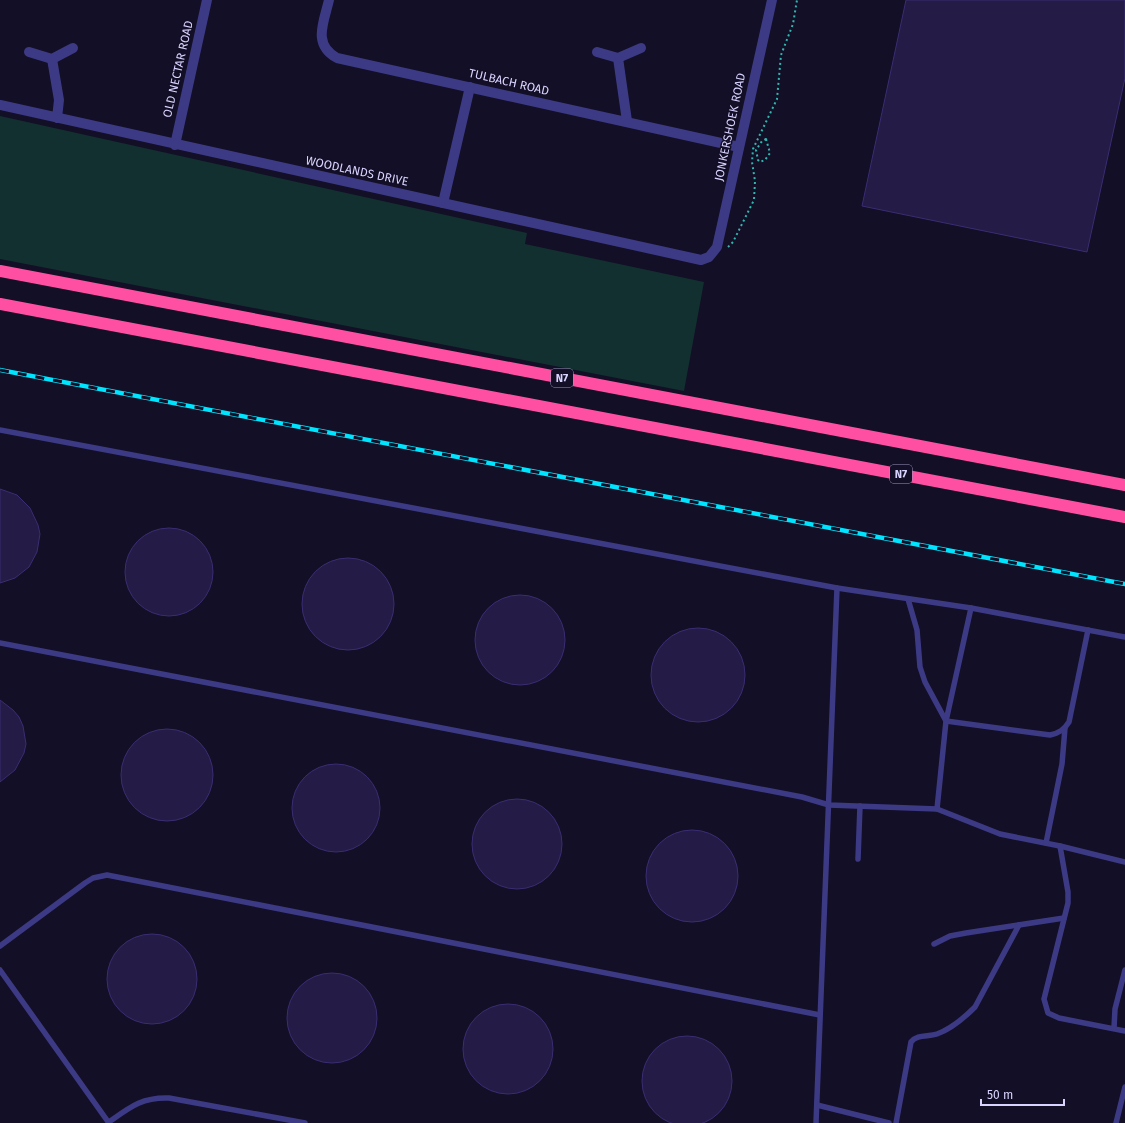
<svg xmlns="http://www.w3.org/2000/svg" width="1125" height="1123" font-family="'Fira Sans',sans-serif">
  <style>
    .green { fill: #12302f }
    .building { fill: #241b47; stroke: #3b2d73 }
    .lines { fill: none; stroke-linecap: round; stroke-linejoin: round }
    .path { stroke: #2fb8b0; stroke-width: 2; stroke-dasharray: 2 3; stroke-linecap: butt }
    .service { stroke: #3d3a85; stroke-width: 5.5 }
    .minor { stroke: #3d3a85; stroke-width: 10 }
    .tertiary { stroke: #3d3a85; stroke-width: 10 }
    .motorway { stroke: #ff4fa3; stroke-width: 12 }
    .rail-casing { stroke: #00e5ff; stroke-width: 4.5 }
    .rail { stroke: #130f26; stroke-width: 3; stroke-dasharray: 9; stroke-linecap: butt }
    .labels { text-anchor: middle; stroke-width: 3; stroke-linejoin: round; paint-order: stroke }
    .shield { fill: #130f26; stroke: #9e99be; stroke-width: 1 }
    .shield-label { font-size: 11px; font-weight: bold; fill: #d9d4ff }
    .street-label { font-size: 12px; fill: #d9d4ff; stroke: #130f26 }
  </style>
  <rect width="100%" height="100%" fill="#130f26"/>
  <polygon class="green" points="0,116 527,233 525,244 704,282 684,391 0,259"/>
  <g class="building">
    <polygon points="906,0 1125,0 1125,78 1087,252 862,206"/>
    <polygon points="0,489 17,495 30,508 38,525 40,534 37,552 29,567 15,578 0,583"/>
    <circle cx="169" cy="572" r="44"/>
    <circle cx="348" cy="604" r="46"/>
    <circle cx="520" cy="640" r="45"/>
    <circle cx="698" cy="675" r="47"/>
    <polygon points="0,700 13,710 19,717 23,726 26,744 24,753 15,770 0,782"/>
    <circle cx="167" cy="775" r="46"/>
    <circle cx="336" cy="808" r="44"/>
    <circle cx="517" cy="844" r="45"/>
    <circle cx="692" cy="876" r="46"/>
    <circle cx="152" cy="979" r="45"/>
    <circle cx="332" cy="1018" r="45"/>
    <circle cx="508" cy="1049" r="45"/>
    <circle cx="687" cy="1081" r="45"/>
  </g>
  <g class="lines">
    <g class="path">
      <polygon points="766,139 770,153 765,160 760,162 758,160 756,150 762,141"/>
      <polyline points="728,247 733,242 754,200 755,181 752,162 753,149 777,99 781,55 793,24 797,0"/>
    </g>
    <g class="service">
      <polyline points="0,430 837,588 971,608 1125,637"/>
      <path d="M908 599 917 630 920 667 925 682 946 721 1050 735C1059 733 1064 730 1069 722L1088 630"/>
      <polyline points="0,643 802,797 829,805 937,809 1000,834 1060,846 1125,862"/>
      <polyline points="937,809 946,721 971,608"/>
      <polyline points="1046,843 1062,764 1065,728"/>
      <polyline points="1060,846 1068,892 1068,903 1044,999 1048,1013 1059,1018 1125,1031"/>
      <polyline points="858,859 860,806"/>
      <polyline points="934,944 950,936 966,933 1064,918"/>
      <polyline points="0,946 85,883 93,878 107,875 820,1015"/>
      <polyline points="0,970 109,1123"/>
      <polyline points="1114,1028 1115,1009 1125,970"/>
      <polyline points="817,1105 889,1123"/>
      <path d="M109 1122C130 1107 142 1097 169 1098L305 1123"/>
      <polyline points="816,1123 837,588"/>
      <path d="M896 1123 911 1042C917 1034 928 1037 937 1034 951 1029 964 1018 975 1007L1019 925"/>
      <polyline points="1116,1123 1125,1087"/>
    </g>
    <g class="minor">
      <path d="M329 0C324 22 312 44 337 58L739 147"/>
      <polyline points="29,52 52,59 73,48"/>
      <polyline points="597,52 618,58 627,121"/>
      <polyline points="618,58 641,48"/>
      <polyline points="52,59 59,100 57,118"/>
      <polyline points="175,145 207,0"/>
      <polyline points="443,203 470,87"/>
    </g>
    <polyline class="tertiary" points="0,105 701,260 709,257 717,247 772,0"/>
    <g class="motorway">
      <polyline points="0,271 1125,485"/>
      <polyline points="0,304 1125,517"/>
    </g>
    <defs>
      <polyline id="rail" points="0,370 1125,584"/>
    </defs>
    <use href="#rail" class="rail-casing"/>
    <use href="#rail" class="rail"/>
  </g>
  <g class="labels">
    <g class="shield">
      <rect x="551" y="369" width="22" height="18" rx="3"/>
      <rect x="890" y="465" width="22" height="18" rx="3"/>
    </g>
    <g class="shield-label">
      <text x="562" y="382">N7</text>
      <text x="901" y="478">N7</text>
    </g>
    <g class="street-label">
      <text transform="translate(178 69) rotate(-77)" y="4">OLD NECTAR ROAD</text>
      <text transform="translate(509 82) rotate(13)" y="4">TULBACH ROAD</text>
      <text transform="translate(730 127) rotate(-78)" y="4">JONKERSHOEK ROAD</text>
      <text transform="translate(357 171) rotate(12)" y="4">WOODLANDS DRIVE</text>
    </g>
  </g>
  <path d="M981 1099v6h83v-6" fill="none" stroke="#d9d4ff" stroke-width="2"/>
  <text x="987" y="1099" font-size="12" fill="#d9d4ff" stroke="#130f26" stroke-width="3" paint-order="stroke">50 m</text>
</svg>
